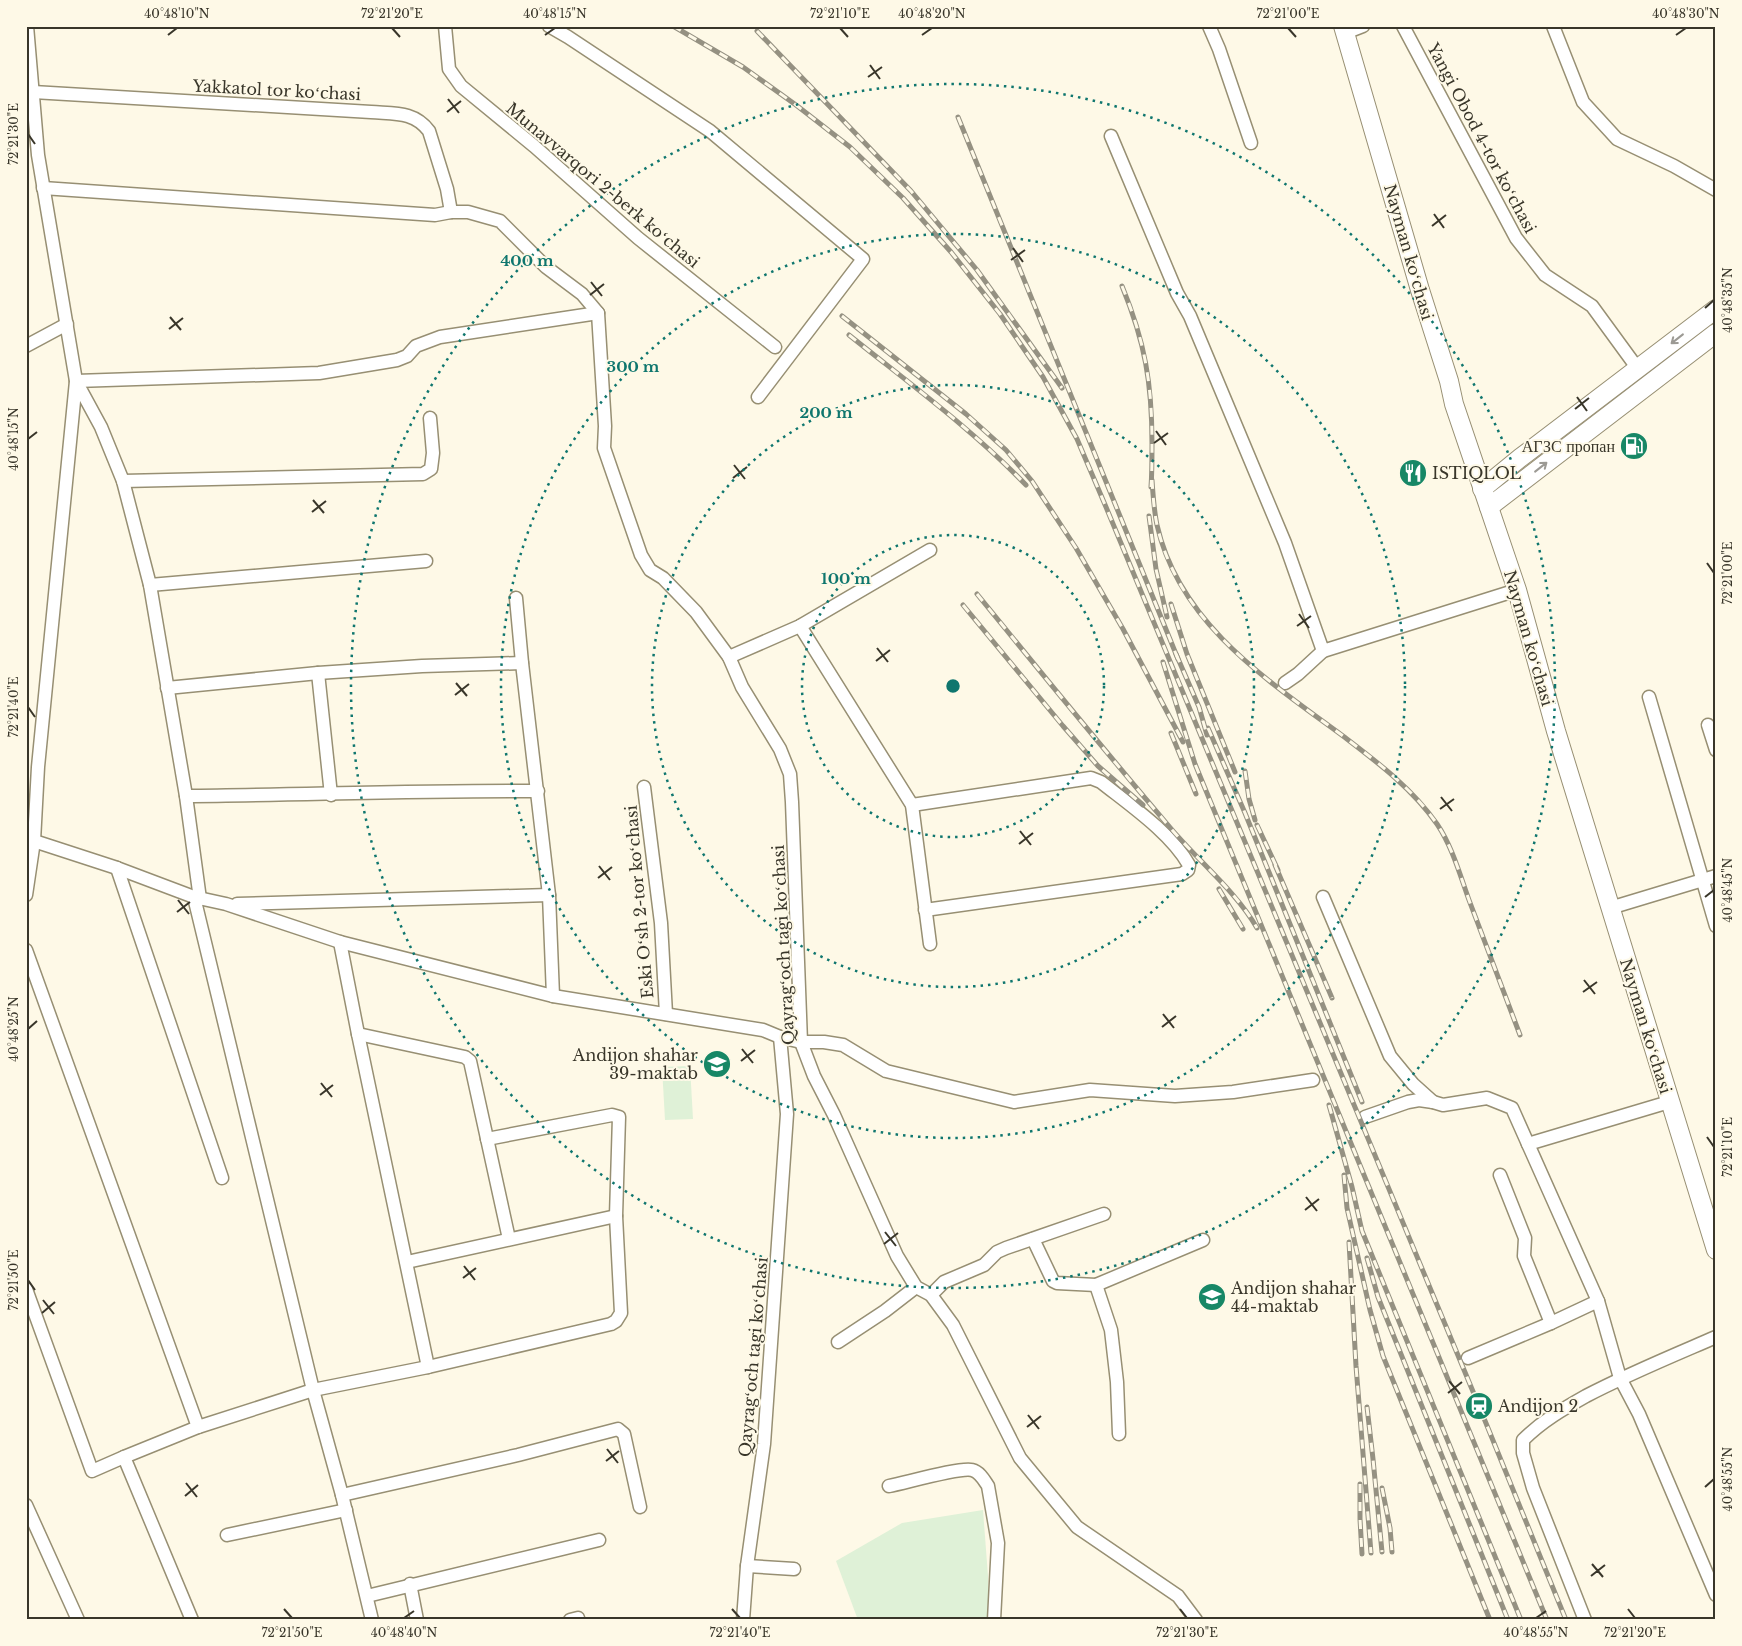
<svg xmlns="http://www.w3.org/2000/svg" width="1742" height="1646" font-family="'Libre Baskerville',serif">
  <style>
    .green { fill: #dff1d7 }
    .lines { fill: none; stroke-linecap: round; stroke-linejoin: round }
    .minor-casing { stroke: #978f73; stroke-width: 15 }
    .secondary-casing { stroke: #978f73; stroke-width: 20 }
    .minor { stroke: #fff; stroke-width: 12 }
    .secondary { stroke: #fff; stroke-width: 18 }
    .rail-casing { stroke: #959182; stroke-width: 5 }
    .rail { stroke: #fef9e7; stroke-width: 3; stroke-dasharray: 9; stroke-linecap: butt }
    .oneway { stroke: #9c9a94 }
    .ticks { fill: none; stroke: #39362a; stroke-width: 2 }
    .ring { fill: none; stroke: #0f766e; stroke-width: 2.5; stroke-dasharray: 2.5 5 }
    .labels { text-anchor: middle; stroke-width: 4; stroke-linejoin: round; paint-order: stroke }
    .street-label { font-size: 16px; fill: #39362a; stroke: #fef9e7 }
    .poi-label { font-size: 16px; fill: #39362a; stroke: #fef9e7; text-anchor: start }
    .centre { fill: #0f766e; stroke: #fef9e7; stroke-width: 2.5 }
    .ring-label { font-size: 15px; text-anchor: middle; font-weight: bold; fill: #0f766e; stroke: #fef9e7; stroke-width: 4; stroke-linejoin: round; paint-order: stroke }
    .neatline { fill: none; stroke: #39362a; stroke-width: 2 }
    .ticks-label { font-size: 12px; text-anchor: middle; fill: #39362a }
  </style>
  <rect width="100%" height="100%" fill="#fef9e7"/>
  <g class="green">
    <polygon points="690,1066 693,1119 665,1120 662,1067"/>
    <polygon points="983,1510 988,1576 988,1620 858,1620 836,1561 902,1523"/>
  </g>
  <g class="lines">
    <defs>
      <g id="minor">
        <polyline points="445,26 449,69 461,86 534,146 638,238 775,347"/>
        <polyline points="549,26 568,37 710,131 863,259 758,397"/>
        <polyline points="1209,26 1219,49 1251,143"/>
        <polyline points="1403,26 1516,238 1545,275 1592,306 1638,369"/>
        <polyline points="1553,26 1583,102 1617,139 1674,166 1716,190"/>
        <polyline points="1345,33 1363,26"/>
        <path d="M33 92 371 112C394 114 414 111 429 131L447 189 451 212"/>
        <polyline points="1111,136 1177,293 1190,316 1285,543 1323,651 1517,590"/>
        <polyline points="43,188 435,215 451,212 468,212 500,221 546,267 582,294 598,313 605,426 604,448 641,555 650,570 663,578 696,612 729,657 742,687 780,749 790,774 792,802 801,1042 814,1076 834,1115 897,1256 916,1287 931,1295 953,1325 1020,1458 1077,1527 1178,1596 1196,1620"/>
        <polyline points="26,346 67,324"/>
        <polyline points="123,481 423,474 431,469 433,453 430,418"/>
        <polyline points="150,585 426,561"/>
        <polyline points="516,598 522,663 549,895 553,996"/>
        <polyline points="800,626 912,805 930,944"/>
        <polyline points="729,657 800,626 930,550"/>
        <polyline points="318,673 331,795"/>
        <polyline points="1285,683 1298,674 1323,651"/>
        <polyline points="167,688 318,673 422,666 522,663"/>
        <polyline points="1649,697 1716,926"/>
        <polyline points="1708,725 1716,750"/>
        <polyline points="644,787 661,923 666,1014"/>
        <path d="M186 796C303 795 420 790 538 791"/>
        <path d="M912 805 1091 778 1101 782C1130 805 1171 833 1189 865L1188 870 1182 874 925 910"/>
        <polyline points="34,841 117,868 194,897 226,904 340,942 553,996 763,1030 780,1037 801,1042 824,1042 843,1045 886,1071 1014,1102 1090,1090 1175,1096 1233,1092 1313,1080"/>
        <polyline points="117,868 222,1178"/>
        <polyline points="26,895 34,841 38,767 76,381 38,155 27,26"/>
        <polyline points="194,897 313,1390 342,1495 372,1620"/>
        <polyline points="1323,897 1390,1056 1413,1084 1433,1102"/>
        <polyline points="200,899 186,796 150,585 123,481 101,427 76,381 319,373 397,360 407,356 416,346 440,337 598,313"/>
        <polyline points="237,904 549,895"/>
        <polyline points="1610,908 1716,876"/>
        <polyline points="26,950 198,1427"/>
        <polyline points="358,1034 465,1057 470,1061 509,1239"/>
        <polyline points="1365,1117 1408,1102 1419,1100 1433,1102 1443,1105 1487,1098 1512,1108 1598,1301 1551,1323 1468,1358"/>
        <polyline points="1528,1144 1669,1102"/>
        <polyline points="1500,1175 1525,1238 1524,1256 1551,1323"/>
        <polyline points="1033,1239 1053,1281 1057,1283 1096,1285 1203,1240"/>
        <polyline points="407,1262 616,1216"/>
        <polyline points="1096,1285 1111,1330 1117,1382 1119,1434"/>
        <polyline points="26,1289 92,1471 124,1457 192,1620"/>
        <polyline points="931,1295 944,1282 984,1265 997,1252 1006,1248 1104,1214"/>
        <polyline points="1598,1301 1620,1378 1639,1414 1716,1595"/>
        <polyline points="838,1342 885,1311 916,1287"/>
        <polyline points="428,1367 611,1324 616,1321 621,1313 616,1216 619,1117 612,1115 487,1139"/>
        <polyline points="124,1457 198,1427 313,1390 428,1367 358,1034 340,942"/>
        <path d="M889 1486C905 1483 960 1467 972 1470 980 1472 984 1480 988 1486L998 1543 994 1620"/>
        <polyline points="342,1495 518,1455 618,1429 624,1434 640,1507"/>
        <polyline points="26,1505 78,1620"/>
        <polyline points="227,1535 346,1510"/>
        <polyline points="747,1566 794,1569"/>
        <polyline points="410,1584 417,1620"/>
        <polyline points="367,1596 599,1540"/>
        <polyline points="570,1620 578,1618"/>
        <polyline points="743,1620 747,1566 764,1444 787,1114 780,1037"/>
        <path d="M1585 1620 1533 1488 1523 1453V1440C1542 1421 1563 1409 1586 1396 1628 1374 1672 1356 1716 1337"/>
      </g>
      <g id="secondary">
        <polyline points="1343,26 1420,290 1449,381 1454,404 1517,590 1556,731 1716,1250"/>
        <polyline points="1482,489 1520,458 1716,309"/>
        <polyline points="1489,507 1716,333"/>
      </g>
    </defs>
    <use href="#minor" class="minor-casing"/>
    <use href="#secondary" class="secondary-casing"/>
    <use href="#minor" class="minor"/>
    <use href="#secondary" class="secondary"/>
    <defs>
      <g id="rail">
        <polyline points="673,26 743,67 796,105 850,147 903,198 951,252 1000,314 1043,377 1077,439 1106,507 1479,1406 1566,1620"/>
        <polyline points="757,31 911,191 977,270 1062,388"/>
        <polyline points="958,117 1178,659"/>
        <path d="M1122 286C1145 342 1152 383 1152 444 1152 458 1152 473 1151 487"/>
        <polyline points="842,316 966,414 1006,450 1032,481 1076,548 1123,629 1183,742"/>
        <path d="M849 335C909 383 972 429 1026 485"/>
        <path d="M1152 480C1153 495 1154 511 1157 525 1179 623 1267 680 1343 736 1377 762 1412 788 1437 824 1452 846 1460 875 1469 900 1486 945 1503 990 1520 1035"/>
        <polyline points="1149,516 1156,569 1167,617"/>
        <path d="M977 594C1040 671 1103 749 1168 825 1195 858 1236 891 1257 928"/>
        <polyline points="1171,604 1187,654 1235,772"/>
        <polyline points="963,605 1063,726 1098,766 1143,805"/>
        <polyline points="1176,654 1199,707 1207,735"/>
        <polyline points="1163,662 1195,764 1547,1620"/>
        <polyline points="1208,728 1245,813 1362,1102"/>
        <polyline points="1171,733 1196,794"/>
        <polyline points="1245,771 1249,799 1255,820"/>
        <polyline points="1257,825 1278,870"/>
        <polyline points="1275,865 1332,998"/>
        <polyline points="1219,889 1243,929"/>
        <polyline points="1329,1105 1352,1187 1362,1231 1521,1620"/>
        <polyline points="1344,1175 1347,1208 1370,1310 1383,1356 1490,1620"/>
        <polyline points="1349,1242 1356,1366 1371,1553"/>
        <polyline points="1367,1258 1378,1297 1508,1620"/>
        <polyline points="1367,1407 1373,1459 1382,1552"/>
        <polyline points="1360,1484 1360,1519 1362,1554"/>
        <polyline points="1382,1488 1390,1528 1392,1552"/>
      </g>
    </defs>
    <use href="#rail" class="rail-casing"/>
    <use href="#rail" class="rail"/>
  </g>
  <defs><path id="oneway-shaft" d="M-6 0H5M1.5-3L5.5 0L1.5 3" fill="none" stroke-width="1.6" stroke-linecap="round" stroke-linejoin="round" transform="scale(1.25)"/></defs>
  <g class="oneway">
    <use href="#oneway-shaft" transform="translate(1677 339) rotate(142)"/>
    <use href="#oneway-shaft" transform="translate(1541 467) rotate(-38)"/>
  </g>
  <path class="ticks" d="M392 28 400 37M840 28 848 37M1288 28 1296 37M168 35 177 28M545 35 555 28M922 35 932 28M1676 35 1686 28M870 65 880 79M868 77 882 67M448 99 459 113M447 112 461 101M28 134 35 144M1434 214 1444 228M1432 226 1446 215M1013 248 1023 262M1011 260 1025 250M591 282 602 296M590 295 604 284M1705 308 1714 300M170 317 181 330M169 329 183 318M1577 397 1587 411M1575 409 1589 398M1156 431 1166 445M28 439 37 432M1154 443 1168 433M734 465 745 479M733 478 747 467M313 500 324 513M312 512 326 501M1707 563 1714 573M1299 614 1309 628M1297 626 1311 616M877 648 888 662M876 661 890 650M456 683 467 696M455 695 469 684M28 707 35 717M1441 797 1452 811M1440 809 1454 799M1020 831 1031 845M1019 844 1033 833M599 866 610 880M598 878 612 867M1705 897 1714 890M178 900 189 914M177 912 190 902M1584 980 1595 994M1583 992 1597 982M1163 1014 1174 1028M1162 1027 1176 1016M28 1029 37 1021M742 1049 753 1063M741 1061 755 1050M321 1083 332 1097M320 1095 333 1085M1707 1137 1714 1147M1306 1197 1317 1211M1305 1210 1319 1199M885 1232 896 1246M884 1244 898 1233M464 1266 475 1280M463 1278 476 1268M28 1280 35 1290M43 1300 54 1314M42 1313 55 1302M1449 1381 1460 1394M1448 1393 1462 1382M1028 1415 1039 1429M1027 1427 1041 1416M607 1449 618 1463M606 1461 619 1451M186 1483 197 1497M1705 1487 1714 1479M185 1496 198 1485M1592 1564 1603 1577M1591 1576 1605 1565M284 1609 292 1618M732 1609 740 1618M1180 1609 1187 1618M1628 1609 1635 1618M404 1618 414 1611M1536 1618 1546 1611"/>
  <g class="ring">
    <circle cx="953" cy="686" r="151"/>
    <circle cx="953" cy="686" r="301"/>
    <circle cx="953" cy="686" r="452"/>
    <circle cx="953" cy="686" r="602"/>
  </g>
  <defs>
    <symbol id="fuel-disc" viewBox="-11 -11 22 22"><circle r="9.5" fill="#178766" stroke="#fef9e7"/><path d="M-5.5-6h7V0h2V4h1.3V-2.5L3-4.5l.8-.8L6-3V5H2.5V1h-1V6h-7ZM-4.2-4.7v3.2H.2V-4.7Z" fill="#fff"/></symbol>
    <symbol id="restaurant-disc" viewBox="-11 -11 22 22"><circle r="9.5" fill="#178766" stroke="#fef9e7"/><path d="M-5-6h1v4h1v-4h1v4h1v-4h1v5L-1.5 .5V6h-2V.5L-5-1ZM5-6V6H3V1.5H1.5Q1.5-4 5-6Z" fill="#fff"/></symbol>
    <symbol id="school-disc" viewBox="-11 -11 22 22"><circle r="9.5" fill="#178766" stroke="#fef9e7"/><path d="M0-5L7-2L0 1L-7-2ZM-4 1L0 2.5L4 1V4Q0 6-4 4Z" fill="#fff"/></symbol>
    <symbol id="station-disc" viewBox="-11 -11 22 22"><circle r="9.5" fill="#178766" stroke="#fef9e7"/><path d="M-3-6H3Q5-6 5-4V2Q5 4 3 4L4.5 6H3L1.5 4h-3L-3 6H-4.5L-3 4Q-5 4-5 2V-4Q-5-6-3-6ZM-3.5-4v3h7v-3ZM-3.5 1v1.5H-2V1ZM2 1v1.5H3.5V1Z" fill="#fff"/></symbol>
  </defs>
  <g fill-rule="evenodd">
    <use href="#fuel-disc" x="1618" y="430" width="32" height="32"/>
    <use href="#restaurant-disc" x="1397" y="457" width="32" height="32"/>
    <use href="#school-disc" x="701" y="1048" width="32" height="32"/>
    <use href="#school-disc" x="1196" y="1281" width="32" height="32"/>
    <use href="#station-disc" x="1463" y="1390" width="32" height="32"/>
  </g>
  <g class="labels">
    <g class="street-label">
      <text transform="translate(277 90) rotate(3)" y="6">Yakkatol tor koʻchasi</text>
      <text transform="translate(1482 138) rotate(62)" y="6">Yangi Obod 4-tor koʻchasi</text>
      <text transform="translate(603 185) rotate(40)" y="6">Munavvarqori 2-berk koʻchasi</text>
      <text transform="translate(1409 252) rotate(74)" y="6">Nayman koʻchasi</text>
      <text transform="translate(1529 638) rotate(74)" y="6">Nayman koʻchasi</text>
      <text transform="translate(639 902) rotate(-95)" y="6">Eski Oʻsh 2-tor koʻchasi</text>
      <text transform="translate(783 945) rotate(-93)" y="6">Qayragʻoch tagi koʻchasi</text>
      <text transform="translate(1646 1026) rotate(73)" y="6">Nayman koʻchasi</text>
      <text transform="translate(753 1357) rotate(-85)" y="6">Qayragʻoch tagi koʻchasi</text>
    </g>
    <g class="poi-label">
      <text x="1615" y="452" text-anchor="end">АГЗС пропан</text>
      <text x="1432" y="479">ISTIQLOL</text>
      <text x="698" y="1061" text-anchor="end">Andijon shahar<tspan x="698" dy="18">39-maktab</tspan></text>
      <text x="1231" y="1294">Andijon shahar<tspan x="1231" dy="18">44-maktab</tspan></text>
      <text x="1498" y="1412">Andijon 2</text>
    </g>
  </g>
  <circle cx="953" cy="686" r="8" class="centre"/>
  <g class="ring-label">
    <text x="527" y="266">400 m</text>
    <text x="633" y="372">300 m</text>
    <text x="826" y="418">200 m</text>
    <text x="846" y="584">100 m</text>
  </g>
  <rect width="1742" height="1646" fill="none" stroke="#fef9e7" stroke-width="55"/>
  <rect x="28" y="28" width="1686" height="1590" class="neatline"/>
  <g class="ticks-label">
    <text x="177" y="18">40°48'10"N</text>
    <text x="392" y="18">72°21'20"E</text>
    <text x="555" y="18">40°48'15"N</text>
    <text x="840" y="18">72°21'10"E</text>
    <text x="932" y="18">40°48'20"N</text>
    <text x="1288" y="18">72°21'00"E</text>
    <text x="1686" y="18">40°48'30"N</text>
    <text transform="translate(14 134) rotate(-90)" y="4">72°21'30"E</text>
    <text transform="translate(1728 300) rotate(-90)" y="4">40°48'35"N</text>
    <text transform="translate(14 439) rotate(-90)" y="4">40°48'15"N</text>
    <text transform="translate(1728 573) rotate(-90)" y="4">72°21'00"E</text>
    <text transform="translate(14 707) rotate(-90)" y="4">72°21'40"E</text>
    <text transform="translate(1728 890) rotate(-90)" y="4">40°48'45"N</text>
    <text transform="translate(14 1029) rotate(-90)" y="4">40°48'25"N</text>
    <text transform="translate(1728 1147) rotate(-90)" y="4">72°21'10"E</text>
    <text transform="translate(14 1280) rotate(-90)" y="4">72°21'50"E</text>
    <text transform="translate(1728 1479) rotate(-90)" y="4">40°48'55"N</text>
    <text x="292" y="1637">72°21'50"E</text>
    <text x="404" y="1637">40°48'40"N</text>
    <text x="740" y="1637">72°21'40"E</text>
    <text x="1187" y="1637">72°21'30"E</text>
    <text x="1536" y="1637">40°48'55"N</text>
    <text x="1635" y="1637">72°21'20"E</text>
  </g>
</svg>
